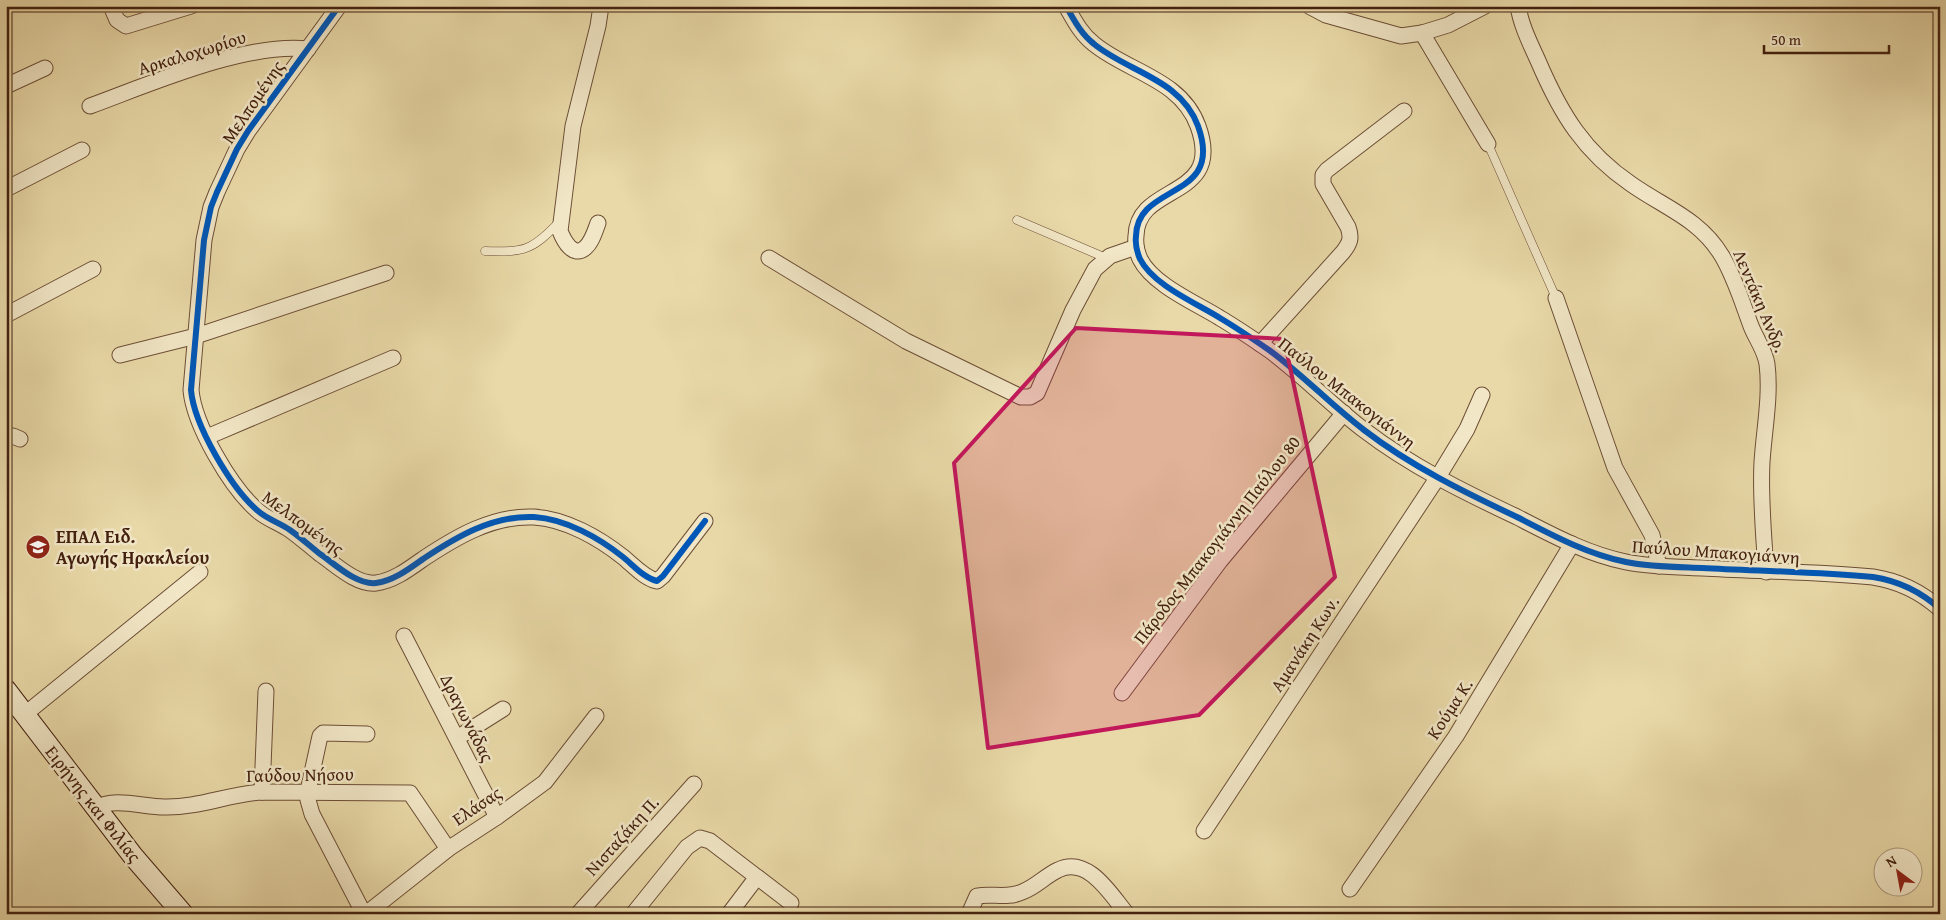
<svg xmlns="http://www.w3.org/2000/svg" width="1946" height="920" font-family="'Gentium Book Plus',serif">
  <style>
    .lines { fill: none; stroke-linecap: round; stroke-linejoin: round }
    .lane-casing { stroke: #6c4e35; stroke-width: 9 }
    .street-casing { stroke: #6c4e35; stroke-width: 17 }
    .secondary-casing { stroke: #43200f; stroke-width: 22 }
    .lane { stroke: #f1e6c6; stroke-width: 8 }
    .street { stroke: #f1e6c6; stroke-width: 15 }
    .secondary { stroke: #f1e6c6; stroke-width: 20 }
    .cycleway-casing { stroke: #f1e6c6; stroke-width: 9 }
    .cycleway { stroke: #0057b8; stroke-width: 6 }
    .marked { fill: #c2185b; fill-opacity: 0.2; stroke: #c2185b; stroke-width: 4; stroke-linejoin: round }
    .labels { text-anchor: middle; stroke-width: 5; stroke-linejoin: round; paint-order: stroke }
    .street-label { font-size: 18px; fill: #43200f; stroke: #f1e6c6 }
    .poi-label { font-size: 18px; font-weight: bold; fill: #43200f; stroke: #f1e6c6; text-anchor: start }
  </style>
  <rect width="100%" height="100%" fill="#e9d9a8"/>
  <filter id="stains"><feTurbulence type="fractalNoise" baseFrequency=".004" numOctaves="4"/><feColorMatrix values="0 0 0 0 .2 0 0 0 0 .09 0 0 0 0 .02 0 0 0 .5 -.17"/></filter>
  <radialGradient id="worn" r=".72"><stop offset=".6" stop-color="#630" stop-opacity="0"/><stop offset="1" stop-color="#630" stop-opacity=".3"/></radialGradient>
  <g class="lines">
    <defs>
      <g id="lane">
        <polyline points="1488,144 1556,298"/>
        <polyline points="1017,220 1106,258"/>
        <path d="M485 251C524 253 533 250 560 221"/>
      </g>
      <g id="street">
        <polyline points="111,6 117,20 126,26 191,6"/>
        <path d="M339 6 248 131 237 149 217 192 211 207 204 240 191 390C194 425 231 488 258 511 267 519 280 523 290 530 300 537 310 546 320 554 335 564 356 585 376 583 393 581 409 569 423 559 456 537 493 515 534 517 566 519 599 538 623 557 633 565 644 578 657 581L663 576 705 521"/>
        <path d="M1066 6C1074 20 1081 34 1094 44 1128 72 1181 79 1198 126 1225 201 1137 182 1136 236 1135 244 1137 252 1140 259 1153 285 1196 303 1220 318 1237 328 1253 339 1269 350 1303 375 1331 405 1364 430 1411 466 1464 492 1517 517 1552 535 1587 554 1626 562 1651 567 1677 567 1702 568 1759 571 1816 572 1873 577 1899 581 1920 591 1940 609"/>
        <polyline points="1309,6 1326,15 1401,36 1422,33 1448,25 1485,6"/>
        <path d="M1518 6C1521 26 1531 45 1539 63 1561 114 1584 152 1631 184 1665 208 1700 219 1722 256 1735 278 1742 302 1751 326 1756 339 1765 350 1767 364 1771 396 1764 430 1762 462 1760 497 1764 537 1766 572"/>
        <polyline points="1422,33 1488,144"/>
        <polyline points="6,86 45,68"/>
        <path d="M90 106C150 84 246 42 308 49"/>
        <polyline points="6,189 82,150"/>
        <path d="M598 223C595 231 592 242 585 248 573 258 564 241 560 231L573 126 598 26 601 6"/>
        <polyline points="769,258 906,341 1021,397 1030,397 1037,393 1073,310 1095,269 1110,256 1136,247"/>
        <polyline points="1556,298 1615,468 1652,535 1659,566"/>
        <polyline points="6,315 93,269"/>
        <path d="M1260 344 1343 252C1350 243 1352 238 1348 227L1323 184V175L1327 170 1404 111"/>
        <polyline points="120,355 196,336 386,273"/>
        <polyline points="207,437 393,358"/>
        <polyline points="6,439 13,436 20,439"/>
        <polyline points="404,636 497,817"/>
        <polyline points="1122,693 1220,561 1344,413"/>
        <polyline points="24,715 200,572"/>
        <polyline points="457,738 503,709"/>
        <polyline points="262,792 266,691"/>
        <path d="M96 808C114 797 143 807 164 807 198 808 229 794 262 792L410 793 448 849"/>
        <polyline points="1204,831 1438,477 1467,429 1482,395"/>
        <polyline points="1350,889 1456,736 1572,544"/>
        <polyline points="364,914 312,814 308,800 308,791 320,736 323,733 367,734"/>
        <polyline points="366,914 448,849 497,817 545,782 596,716"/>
        <polyline points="578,914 694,784"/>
        <polyline points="633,914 687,847 700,838 710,841 791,903"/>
        <polyline points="729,914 757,877"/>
        <path d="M969 914 977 896C992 893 1007 899 1022 892 1036 887 1045 876 1058 870 1088 855 1111 895 1127 914"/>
      </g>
      <polyline id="secondary" points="6,690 133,856 183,914"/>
    </defs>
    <use href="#lane" class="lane-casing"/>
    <use href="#street" class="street-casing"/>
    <use href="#secondary" class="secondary-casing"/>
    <use href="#lane" class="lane"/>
    <use href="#street" class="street"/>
    <use href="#secondary" class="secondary"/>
    <defs>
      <g id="cycleway">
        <path d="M339 6 248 131 237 149 217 192 211 207 204 240 191 390C194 425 231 488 258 511 267 519 280 523 290 530 300 537 310 546 320 554 335 564 356 585 376 583 393 581 409 569 423 559 456 537 493 515 534 517 566 519 599 538 623 557 633 565 644 578 657 581L663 576 705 521"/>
        <path d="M1066 6C1074 20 1081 34 1094 44 1128 72 1181 79 1198 126 1225 201 1137 182 1136 236 1135 244 1137 252 1140 259 1153 285 1196 303 1220 318 1237 328 1253 339 1269 350 1303 375 1331 405 1364 430 1411 466 1464 492 1517 517 1552 535 1587 554 1626 562 1651 567 1677 567 1702 568 1759 571 1816 572 1873 577 1899 581 1920 591 1940 609"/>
      </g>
    </defs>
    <use href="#cycleway" class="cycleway-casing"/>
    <use href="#cycleway" class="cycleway"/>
  </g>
  <path class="marked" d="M1076 328 1284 339 1335 577 1199 715 988 748 954 463Z"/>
  <defs>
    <symbol id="school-disc" viewBox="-11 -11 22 22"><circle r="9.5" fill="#8f2418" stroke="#f1e6c6"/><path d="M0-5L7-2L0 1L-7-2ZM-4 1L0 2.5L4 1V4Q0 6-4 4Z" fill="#fff"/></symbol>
  </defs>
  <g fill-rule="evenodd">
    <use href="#school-disc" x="24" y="533" width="28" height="28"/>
  </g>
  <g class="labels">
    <g class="street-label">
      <text transform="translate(192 53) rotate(-17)" y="6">Αρκαλοχωρίου</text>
      <text transform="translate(253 102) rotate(-56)" y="6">Μελπομένης</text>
      <text transform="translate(1760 301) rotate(67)" y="6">Λεντάκη Ανδρ.</text>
      <text transform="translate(1347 393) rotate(38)" y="6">Παύλου Μπακογιάννη</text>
      <text transform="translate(303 523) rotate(36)" y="6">Μελπομένης</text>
      <text transform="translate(1217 540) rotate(-52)" y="6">Πάροδος Μπακογιάννη Παύλου 80</text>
      <text transform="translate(1716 552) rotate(4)" y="6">Παύλου Μπακογιάννη</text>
      <text transform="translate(1305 644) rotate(-57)" y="6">Αμανάκη Κων.</text>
      <text transform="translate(1450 709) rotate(-57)" y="6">Κούμα Κ.</text>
      <text transform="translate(467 718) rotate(63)" y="6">Δραγωνάδας</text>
      <text transform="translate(300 775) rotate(-1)" y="6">Γαύδου Νήσου</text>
      <text transform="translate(93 804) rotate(52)" y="6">Ειρήνης και Φιλίας</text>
      <text transform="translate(477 806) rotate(-34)" y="6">Ελάσας</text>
      <text transform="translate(622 836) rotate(-48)" y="6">Νισταζάκη Π.</text>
    </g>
    <g class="poi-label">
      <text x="56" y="543">ΕΠΑΛ Ειδ.<tspan x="56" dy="21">Αγωγής Ηρακλείου</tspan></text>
    </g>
  </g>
  <rect width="1946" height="920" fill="none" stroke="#e9d9a8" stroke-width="25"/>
  <rect x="8" y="8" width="1931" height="905" fill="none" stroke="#43200f" stroke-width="2.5"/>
  <rect x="12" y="12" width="1921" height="895" fill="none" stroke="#43200f"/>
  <g transform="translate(1898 872) rotate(328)"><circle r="24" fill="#f1e6c6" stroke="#ab977d"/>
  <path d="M0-4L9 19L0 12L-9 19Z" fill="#8f2418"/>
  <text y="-8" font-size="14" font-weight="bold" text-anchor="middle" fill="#43200f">N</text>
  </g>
  <path d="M1764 45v8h125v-8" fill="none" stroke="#43200f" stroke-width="2.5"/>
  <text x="1771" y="45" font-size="15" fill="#43200f" stroke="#f1e6c6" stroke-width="4" paint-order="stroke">50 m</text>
  <rect width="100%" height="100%" filter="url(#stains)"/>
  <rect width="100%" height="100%" fill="url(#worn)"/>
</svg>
